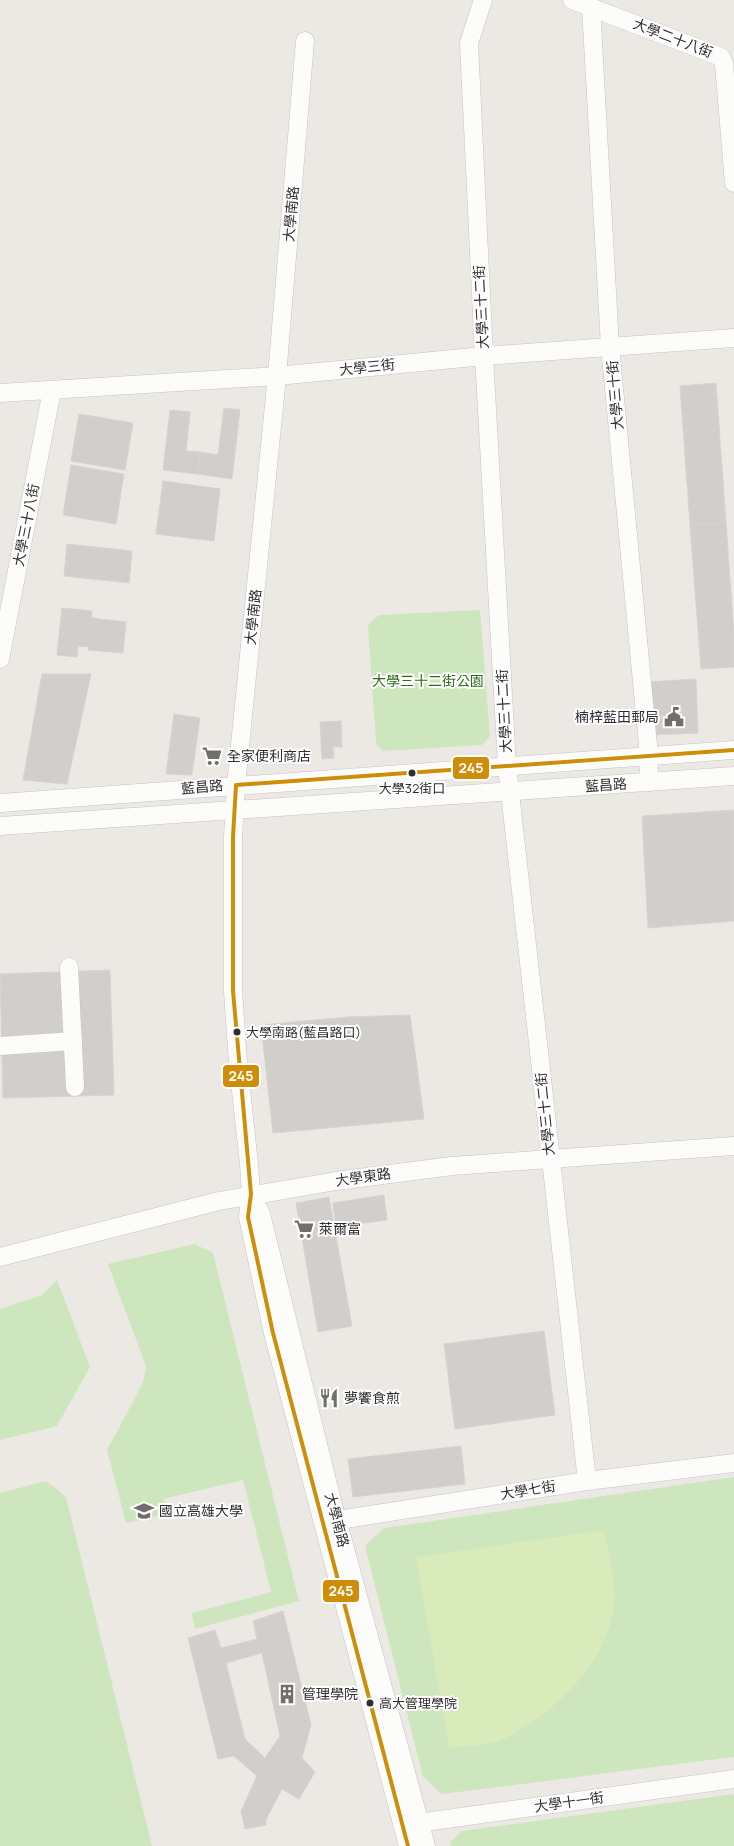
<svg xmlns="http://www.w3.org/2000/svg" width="734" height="1846" font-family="Manrope,'Noto Sans TC',sans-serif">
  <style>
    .green { fill: #cee6be }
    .pitch { fill: #d9eabb }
    .building { fill: #d1cecb; stroke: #d7d4d0; fill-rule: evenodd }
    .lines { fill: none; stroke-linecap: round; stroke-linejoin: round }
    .minor-casing { stroke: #c5c4c5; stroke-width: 19 }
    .minor { stroke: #fcfcfb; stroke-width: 18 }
    .bus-1-casing { stroke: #fff; stroke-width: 8 }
    .bus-1 { stroke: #cf8e09; stroke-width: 4 }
    .bus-dot { fill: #2e2e2e; stroke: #fff; stroke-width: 2 }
    .labels { text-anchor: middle; stroke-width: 4; stroke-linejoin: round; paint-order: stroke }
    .bus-label { font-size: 13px; fill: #2e2e2e; stroke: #fff; text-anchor: start }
    .street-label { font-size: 14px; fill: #2e2e2e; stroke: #fff }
    .park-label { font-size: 14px; fill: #2c6e1b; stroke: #fff }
    .poi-label { font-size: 14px; fill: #2e2e2e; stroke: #fff; text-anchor: start }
    .line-badge { stroke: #fff; stroke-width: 2 }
    .badge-label { font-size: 14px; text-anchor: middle; font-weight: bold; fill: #fff }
  </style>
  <rect width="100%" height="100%" fill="#ece8e4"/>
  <g class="green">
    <polygon points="480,610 490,736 482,745 383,751 376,743 368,625 379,615"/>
    <polygon points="195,1244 213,1253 299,1601 195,1629 192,1613 271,1592 243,1480 163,1499 166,1514 126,1523 107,1450 143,1383 146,1366 108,1264"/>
    <polygon points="57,1280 90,1367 57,1426 0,1440 0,1309 42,1295"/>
    <polygon points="734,1477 734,1757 442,1794 423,1777 365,1546 384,1528"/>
    <polygon points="46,1481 66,1497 152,1846 0,1846 0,1493"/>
    <polygon points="734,1794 734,1846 451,1846 450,1842 462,1831"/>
  </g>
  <path class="pitch" d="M604 1530C609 1553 616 1578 614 1602 611 1660 552 1718 501 1740 486 1746 466 1746 449 1748L416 1557Z"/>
  <g class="building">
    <polygon points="716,383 726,523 690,525 680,386"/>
    <polygon points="224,408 240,410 232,479 198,474 200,452 218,455"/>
    <polygon points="170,410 190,412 186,451 200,452 198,474 163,470"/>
    <polygon points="79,414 133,423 125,470 71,461"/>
    <polygon points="71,465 124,474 116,524 63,515"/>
    <polygon points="163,481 220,489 214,541 156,534"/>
    <polygon points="726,523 734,635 734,667 701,669 690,525"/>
    <polygon points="67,544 132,551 129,583 64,576"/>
    <polygon points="62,608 92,611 92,618 126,622 123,653 88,650 89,647 78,646 77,657 57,655"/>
    <polygon points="42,674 91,674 67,784 23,780"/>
    <polygon points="696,679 698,733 652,735 648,682"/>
    <polygon points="174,714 200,718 192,775 166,774"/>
    <polygon points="341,721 342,747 333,747 334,758 322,759 320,722"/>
    <polygon points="734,810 734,921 648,928 642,816"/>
    <polygon points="110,970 114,1095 3,1098 0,974"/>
    <polygon points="410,1015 424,1119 273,1133 261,1025 348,1017"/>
    <polygon points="384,1195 387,1220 336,1227 333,1203"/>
    <polygon points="329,1197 352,1326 318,1332 296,1203"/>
    <polygon points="544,1331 555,1415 455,1429 444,1344"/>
    <polygon points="461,1446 465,1484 353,1497 348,1459"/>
    <path d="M283 1611 311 1725 302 1758 315 1772 299 1799 282 1789 266 1819V1825L245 1829 241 1811 257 1776 234 1756 218 1759 188 1638 215 1630 221 1648 257 1639 253 1621ZM262 1653 280 1736 265 1758 245 1739 226 1663Z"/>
  </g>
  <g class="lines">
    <defs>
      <g id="minor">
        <polyline points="483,0 469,43 484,356 507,766 587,1481"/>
        <polyline points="572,0 721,57 724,64 734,183"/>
        <polyline points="591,7 610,346 648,745 649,782"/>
        <polyline points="305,41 277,376 236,785 233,837 233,991 238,1063 249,1164 251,1194 248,1217 273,1333 408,1846"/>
        <polyline points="0,393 277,376 484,356 734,338"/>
        <polyline points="0,659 52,390"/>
        <polyline points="0,803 734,750"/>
        <polyline points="0,826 734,776"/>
        <polyline points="69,967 75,1087"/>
        <polyline points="0,1046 73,1041"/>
        <polyline points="251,1194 261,1214 332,1501 426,1846"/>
        <polyline points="0,1257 219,1201 336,1181 452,1166 734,1146"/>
        <polyline points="326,1522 587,1481 734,1463"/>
        <polyline points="411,1824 734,1779"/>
      </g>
    </defs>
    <use href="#minor" class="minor-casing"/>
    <use href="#minor" class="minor"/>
    <defs>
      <polyline id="bus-1" points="408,1846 273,1333 248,1217 251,1194 233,991 233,837 236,785 734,750"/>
    </defs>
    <use href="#bus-1" class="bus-1-casing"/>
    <use href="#bus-1" class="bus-1"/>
  </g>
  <defs>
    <symbol id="civic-bare" viewBox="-9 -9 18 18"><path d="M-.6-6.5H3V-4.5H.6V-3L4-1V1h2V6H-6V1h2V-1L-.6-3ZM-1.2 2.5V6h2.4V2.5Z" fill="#706f6e" stroke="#fff" stroke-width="2.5" paint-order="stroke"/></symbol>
    <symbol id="supermarket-bare" viewBox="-9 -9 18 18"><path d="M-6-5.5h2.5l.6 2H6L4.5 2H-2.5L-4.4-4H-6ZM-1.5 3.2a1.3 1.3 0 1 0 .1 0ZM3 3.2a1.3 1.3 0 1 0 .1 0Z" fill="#706f6e" stroke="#fff" stroke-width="2.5" paint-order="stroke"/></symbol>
    <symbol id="restaurant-bare" viewBox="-9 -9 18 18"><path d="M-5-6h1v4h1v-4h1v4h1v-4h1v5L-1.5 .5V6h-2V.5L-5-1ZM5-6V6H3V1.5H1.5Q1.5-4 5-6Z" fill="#706f6e" stroke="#fff" stroke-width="2.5" paint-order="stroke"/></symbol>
    <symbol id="university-bare" viewBox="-9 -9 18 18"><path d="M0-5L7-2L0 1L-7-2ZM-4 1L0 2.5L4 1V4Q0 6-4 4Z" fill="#706f6e" stroke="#fff" stroke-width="2.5" paint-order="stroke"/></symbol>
    <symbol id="building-bare" viewBox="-9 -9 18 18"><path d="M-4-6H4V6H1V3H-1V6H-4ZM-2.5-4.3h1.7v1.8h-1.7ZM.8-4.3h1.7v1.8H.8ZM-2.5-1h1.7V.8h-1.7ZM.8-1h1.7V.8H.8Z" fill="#706f6e" stroke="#fff" stroke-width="2.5" paint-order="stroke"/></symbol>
  </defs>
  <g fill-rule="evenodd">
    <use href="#civic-bare" x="660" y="703" width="28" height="28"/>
    <use href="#supermarket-bare" x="198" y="742" width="28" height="28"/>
    <use href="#supermarket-bare" x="290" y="1215" width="28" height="28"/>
    <use href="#restaurant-bare" x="315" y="1384" width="28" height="28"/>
    <use href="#university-bare" x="130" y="1497" width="28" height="28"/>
    <use href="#building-bare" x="273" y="1680" width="28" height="28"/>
  </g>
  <g class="bus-dot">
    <circle cx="412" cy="773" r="4.5"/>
    <circle cx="237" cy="1032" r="4.5"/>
    <circle cx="370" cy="1703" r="4.5"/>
  </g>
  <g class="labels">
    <g class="bus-label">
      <text x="412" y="793" text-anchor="middle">大學32街口</text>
      <text x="246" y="1037">大學南路(藍昌路口)</text>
      <text x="379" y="1708">高大管理學院</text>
    </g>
    <g class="street-label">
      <text transform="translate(673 38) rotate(21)" y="5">大學二十八街</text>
      <text transform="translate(291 214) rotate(-85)" y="5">大學南路</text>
      <text transform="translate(481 307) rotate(-93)" y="5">大學三十二街</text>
      <text transform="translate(367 367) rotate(-6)" y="5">大學三街</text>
      <text transform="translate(615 395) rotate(-95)" y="5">大學三十街</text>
      <text transform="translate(26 525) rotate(-79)" y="5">大學三十八街</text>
      <text transform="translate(253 617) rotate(-84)" y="5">大學南路</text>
      <text transform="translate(504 711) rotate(-93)" y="5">大學三十二街</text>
      <text transform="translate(606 785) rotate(-4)" y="5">藍昌路</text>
      <text transform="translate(202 787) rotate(-5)" y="5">藍昌路</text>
      <text transform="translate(545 1114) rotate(-96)" y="5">大學三十二街</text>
      <text transform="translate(363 1177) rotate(-8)" y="5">大學東路</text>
      <text transform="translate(528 1490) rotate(-9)" y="5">大學七街</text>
      <text transform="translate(337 1520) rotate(75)" y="5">大學南路</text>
      <text transform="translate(569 1802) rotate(-8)" y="5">大學十一街</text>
    </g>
    <g class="park-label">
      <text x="428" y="686">大學三十二街公園</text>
    </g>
    <g class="poi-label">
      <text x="659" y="722" text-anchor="end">楠梓藍田郵局</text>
      <text x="227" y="761">全家便利商店</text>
      <text x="319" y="1234">萊爾富</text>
      <text x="344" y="1403">夢饗食煎</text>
      <text x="159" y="1516">國立高雄大學</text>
      <text x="302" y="1699">管理學院</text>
    </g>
  </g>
  <g class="line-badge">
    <rect x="452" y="756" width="38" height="24" rx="5" fill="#cf8e09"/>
    <rect x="222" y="1064" width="38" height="24" rx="5" fill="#cf8e09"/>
    <rect x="322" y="1579" width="38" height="24" rx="5" fill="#cf8e09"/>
  </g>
  <g class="badge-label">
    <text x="471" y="773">245</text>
    <text x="241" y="1081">245</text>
    <text x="341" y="1596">245</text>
  </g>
</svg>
